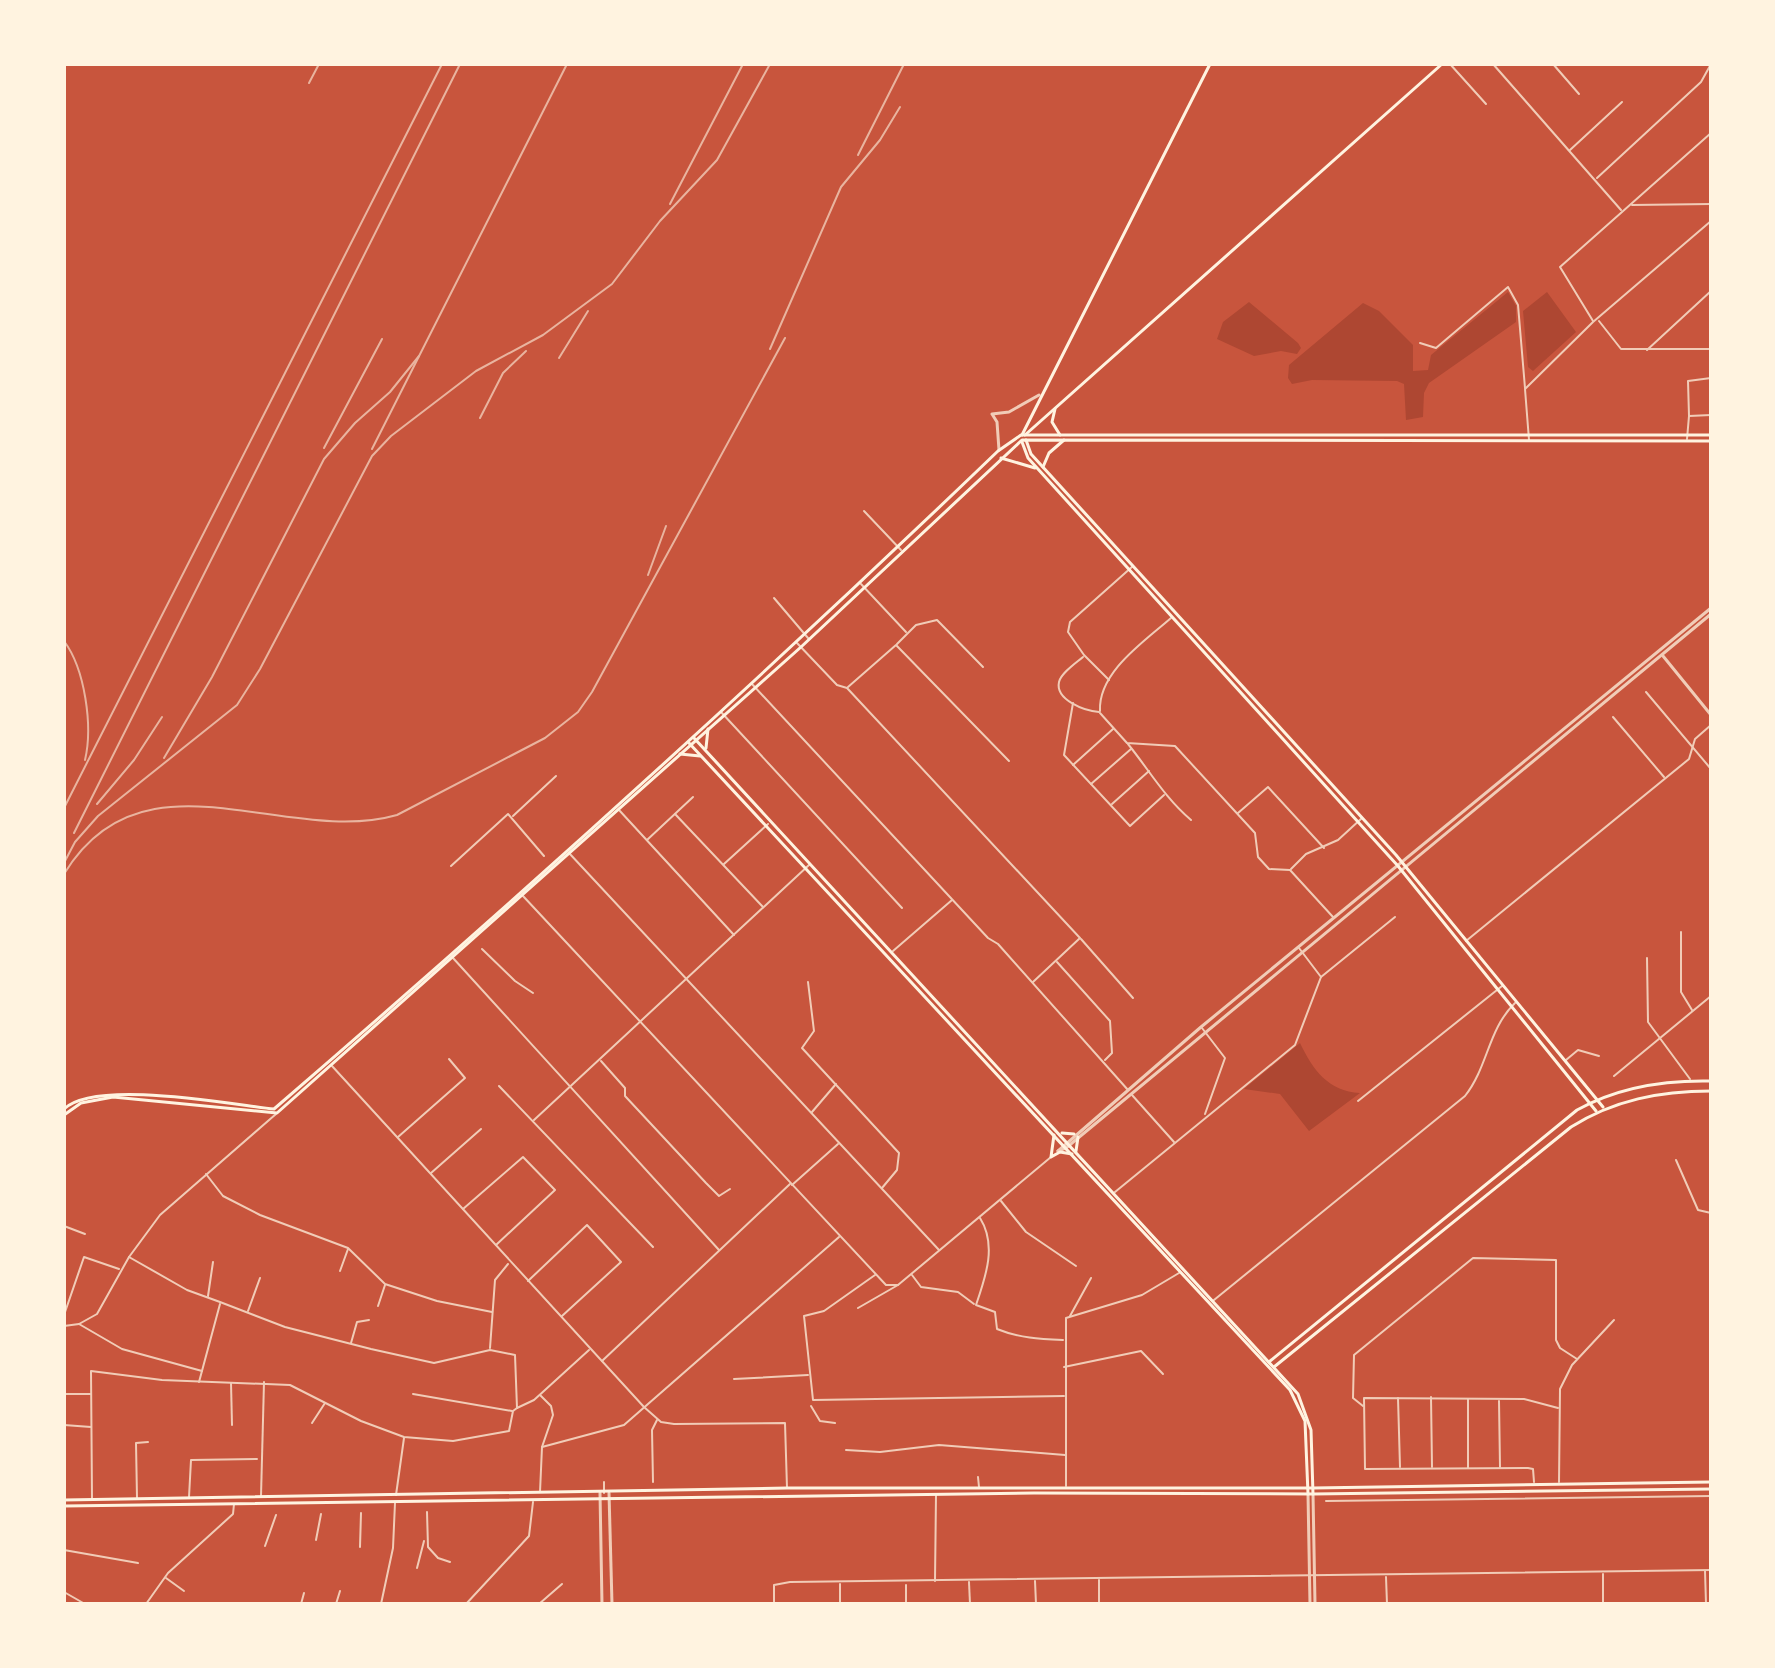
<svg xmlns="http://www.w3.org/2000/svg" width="1775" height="1668" font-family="'PT Serif',serif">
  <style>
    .green { fill: #ae4732 }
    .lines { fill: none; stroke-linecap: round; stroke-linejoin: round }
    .minor { stroke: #f1ccb7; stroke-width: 2 }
    .tertiary { stroke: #f1ccb7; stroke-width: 3 }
    .secondary { stroke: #fff3e0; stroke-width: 3 }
    .primary { stroke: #fff3e0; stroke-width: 3 }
    .rail { stroke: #e9b49f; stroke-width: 2 }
  </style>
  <rect width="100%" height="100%" fill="#c8553d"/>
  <g class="green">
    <polygon points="1508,292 1516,306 1516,322 1429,383 1424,393 1423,417 1406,420 1404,384 1397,381 1312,380 1292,384 1288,378 1289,365 1363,303 1379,311 1413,345 1413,371 1428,370 1431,355"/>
    <polygon points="1547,292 1576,332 1533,371 1528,367 1523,311"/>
    <polygon points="1249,302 1298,343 1301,348 1297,354 1281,351 1254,356 1217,339 1223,322"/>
    <path d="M1300 1043C1313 1070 1328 1091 1360 1093L1309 1131 1280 1094 1244 1089Z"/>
  </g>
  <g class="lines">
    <g class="minor">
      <polyline points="1450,64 1486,104"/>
      <polyline points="1493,64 1621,210"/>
      <polyline points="1553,64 1579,94"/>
      <polyline points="1570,150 1622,102"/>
      <polyline points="1597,178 1701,82 1711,64"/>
      <polyline points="1632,205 1711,204"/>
      <polyline points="1593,321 1560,267 1711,133"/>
      <polyline points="1599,321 1621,349 1711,349"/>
      <polyline points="1420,343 1436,348 1508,287 1518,305 1525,388"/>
      <polyline points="1647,350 1711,291"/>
      <polyline points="1689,416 1688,381 1711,378"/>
      <polyline points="1687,439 1689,416 1711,415"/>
      <polyline points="1529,440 1525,389 1593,322 1711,221"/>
      <polyline points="864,511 901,550"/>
      <polyline points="861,584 906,632"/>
      <polyline points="774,598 808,638"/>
      <polyline points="797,643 837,685 847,688 1080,938 1033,982"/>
      <polyline points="897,644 916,625 937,620 983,667"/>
      <path d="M1083 657C1076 663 1061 673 1059 682 1055 700 1085 711 1099 712"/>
      <polyline points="1109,680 1084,655 1068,632 1070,622 1133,566"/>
      <polyline points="752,684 988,938 998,944 1128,1090"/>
      <polyline points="848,687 896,645 1009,761"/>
      <polyline points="1646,692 1711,769"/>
      <polyline points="1073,703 1064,755 1130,826 1164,795"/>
      <path d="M1100 711C1098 672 1145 641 1171 618"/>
      <polyline points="721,712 902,908"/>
      <polyline points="1100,713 1127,743 1175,746 1255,833 1258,857 1269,869 1290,870 1333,917"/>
      <polyline points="1613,717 1664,777"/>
      <path d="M1128 744C1149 770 1165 798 1191 820"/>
      <polyline points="1073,765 1113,729"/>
      <polyline points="1091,784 1131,749"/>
      <polyline points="1112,804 1149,771"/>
      <polyline points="619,810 734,935"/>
      <polyline points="1238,813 1268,787 1324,848"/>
      <polyline points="675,814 763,907"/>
      <polyline points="513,816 556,776"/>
      <polyline points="647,840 693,797"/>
      <polyline points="569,853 939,1250"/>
      <polyline points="724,864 768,824"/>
      <polyline points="451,866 508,814 544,856"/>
      <polyline points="1291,869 1306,854 1338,840 1362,818"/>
      <polyline points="523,896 886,1285 898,1285"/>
      <polyline points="1681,932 1681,992 1692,1010"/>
      <polyline points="1081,939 1133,998"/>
      <polyline points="1466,941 1689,759 1695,739 1711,725"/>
      <polyline points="1299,948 1321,977 1395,917"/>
      <polyline points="482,949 515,981 533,993"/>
      <polyline points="893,951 952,900"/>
      <polyline points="453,958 719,1250"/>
      <polyline points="1647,958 1648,1022 1690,1079"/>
      <polyline points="1057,962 1110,1021 1112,1053 1105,1060"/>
      <polyline points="808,982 814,1031 802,1048 899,1153 897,1170 882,1188"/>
      <polyline points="1202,1028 1225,1058 1205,1114"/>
      <polyline points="1566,1060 1578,1050 1599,1056"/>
      <polyline points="601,1061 625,1088 625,1096 706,1183 719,1196 730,1189"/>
      <polyline points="332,1066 644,1407 661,1422 674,1424 785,1423 787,1488"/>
      <polyline points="1614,1076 1711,996"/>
      <polyline points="499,1086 653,1247"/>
      <polyline points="1132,1095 1174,1142"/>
      <polyline points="1358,1101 1502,986"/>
      <polyline points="812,1112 836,1084"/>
      <polyline points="534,1120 809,865"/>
      <polyline points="398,1137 465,1078 449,1059"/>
      <polyline points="1676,1160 1698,1210 1711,1213"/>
      <polyline points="431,1173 481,1129"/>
      <polyline points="206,1174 223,1196 260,1215 348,1248 385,1284 437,1301 492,1312"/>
      <polyline points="792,1185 838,1144"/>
      <polyline points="1115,1192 1295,1045 1321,977"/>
      <polyline points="1001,1201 1026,1232 1076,1266"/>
      <polyline points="463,1209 523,1157 555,1190 496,1245"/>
      <path d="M980 1218C997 1245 986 1276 976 1305L995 1312 997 1329C1019 1338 1040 1339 1063 1340"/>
      <polyline points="64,1226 85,1234"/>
      <polyline points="129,1257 187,1290 220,1302 285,1327 371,1349 434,1363 490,1350 515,1355 517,1408"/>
      <polyline points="340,1271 348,1249"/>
      <polyline points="875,1275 824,1311 804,1316 813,1400 1064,1396"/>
      <polyline points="912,1275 921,1287 958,1292 974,1304"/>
      <polyline points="528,1281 587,1225 621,1262 562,1316"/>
      <polyline points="208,1296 213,1262"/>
      <path d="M1214 1300 1465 1096C1488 1067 1488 1029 1515 1003"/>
      <polyline points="378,1306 385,1285"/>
      <polyline points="858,1308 898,1285 1051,1157"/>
      <polyline points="248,1311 260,1278"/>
      <polyline points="64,1315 84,1257 119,1269"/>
      <polyline points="1070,1316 1091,1278"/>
      <polyline points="79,1324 122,1349 202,1371"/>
      <polyline points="64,1326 79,1324 97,1314 129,1257 160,1215 276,1114"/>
      <polyline points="351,1343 357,1322 369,1320"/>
      <polyline points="490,1348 495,1280 508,1264"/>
      <polyline points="602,1361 790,1184"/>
      <polyline points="1064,1367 1141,1351 1163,1374"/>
      <polyline points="734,1379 808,1375"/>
      <polyline points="199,1382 220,1304"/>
      <polyline points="231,1383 232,1425"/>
      <polyline points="64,1394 91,1394"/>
      <polyline points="413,1394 512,1411"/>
      <polyline points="540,1395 551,1406 553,1415 542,1447 540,1492"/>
      <polyline points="1431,1397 1432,1467"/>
      <polyline points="1398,1398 1400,1467"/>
      <polyline points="1468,1399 1468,1468"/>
      <polyline points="1499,1401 1500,1467"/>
      <polyline points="811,1406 820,1421 835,1423"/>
      <polyline points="1363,1406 1353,1398 1354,1355 1473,1258 1556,1260 1556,1340 1560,1348 1577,1359"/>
      <polyline points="517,1408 534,1400 589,1350"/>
      <polyline points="312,1423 325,1403"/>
      <polyline points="64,1425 91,1427"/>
      <polyline points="542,1447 624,1425 839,1237"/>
      <polyline points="846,1450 880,1452 939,1445 1065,1455"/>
      <polyline points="978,1477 979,1487"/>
      <polyline points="604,1482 604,1493"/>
      <polyline points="653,1482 652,1430 657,1420"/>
      <polyline points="1534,1482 1533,1469 1528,1468 1365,1469 1364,1398 1524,1399 1558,1408"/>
      <polyline points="1559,1482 1560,1389 1572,1365 1614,1320"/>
      <polyline points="1066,1486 1066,1318 1142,1295 1179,1273"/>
      <polyline points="396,1495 404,1438"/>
      <polyline points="261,1496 264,1382"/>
      <polyline points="189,1497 191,1460 257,1459"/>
      <polyline points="137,1498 136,1443 148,1442"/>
      <polyline points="92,1499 91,1371 162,1380 290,1385 361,1421 404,1437 453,1441 509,1431 513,1411 517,1408"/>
      <polyline points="1326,1501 1711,1496"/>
      <polyline points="427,1512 428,1547 438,1558 450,1562"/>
      <polyline points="316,1540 321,1514"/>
      <polyline points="265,1546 276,1515"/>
      <polyline points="360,1547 361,1513"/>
      <polyline points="64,1550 138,1563"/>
      <polyline points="417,1568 424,1541"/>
      <polyline points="1705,1571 1706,1604"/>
      <polyline points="1386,1577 1387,1604"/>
      <polyline points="166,1578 184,1591"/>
      <polyline points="1099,1580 1099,1604"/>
      <polyline points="935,1581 936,1495"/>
      <polyline points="1035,1581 1036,1604"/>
      <polyline points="969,1582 970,1604"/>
      <polyline points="840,1584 840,1604"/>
      <polyline points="906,1585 906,1604"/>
      <polyline points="64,1592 85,1604"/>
      <polyline points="146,1604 168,1573 233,1514 234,1504"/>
      <polyline points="267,1604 270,1604"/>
      <polyline points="301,1604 304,1593"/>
      <polyline points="336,1604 340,1591"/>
      <polyline points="381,1604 393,1548 395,1503"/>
      <polyline points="466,1604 529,1536 533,1502"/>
      <polyline points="539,1604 562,1584"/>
      <polyline points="774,1604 774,1585 790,1582 1711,1570"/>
      <polyline points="1603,1604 1603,1574"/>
    </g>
    <g class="tertiary">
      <polyline points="999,450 997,422 992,414 1009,412 1039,395"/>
      <polyline points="1663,656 1711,715"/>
      <polyline points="1058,1151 1201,1027 1711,608"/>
      <polyline points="1058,1151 1066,1148 1711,614"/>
      <polyline points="600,1493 602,1604"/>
      <polyline points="609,1493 612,1604"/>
      <polyline points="1308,1494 1310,1604"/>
      <polyline points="1313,1494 1315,1604"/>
    </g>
    <g class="secondary">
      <polyline points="1055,409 1052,422 1060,435"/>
      <polyline points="1022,435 1210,64"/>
      <polyline points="1025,435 1442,64"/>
      <polyline points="1026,440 1031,454 1396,855 1603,1107"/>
      <polyline points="1022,442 1028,458 1398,866 1596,1111"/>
      <polyline points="1001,458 1035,468"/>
      <polyline points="1043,467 1049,453 1064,440"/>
      <polyline points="694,738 1298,1394 1311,1430 1313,1494"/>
      <polyline points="689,743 1290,1390 1305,1421 1308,1494"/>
      <polyline points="706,748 708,729"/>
      <polyline points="680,754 700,756"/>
      <path d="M64 1109C95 1079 229 1104 274 1109 521 896 763 677 998 451L1021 435H1711"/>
      <polyline points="64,1115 81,1103 113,1097 277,1113 801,647 1022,440 1711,441"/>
      <polyline points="1062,1133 1074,1134"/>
      <polyline points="1054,1135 1051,1157 1060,1152 1072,1154"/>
      <polyline points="1076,1151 1078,1137"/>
      <path d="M1269 1362 1577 1110C1618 1087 1665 1080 1711 1081"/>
      <path d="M1274 1367 1571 1127C1614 1100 1660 1091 1711 1091"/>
    </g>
    <g class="primary">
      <polyline points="64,1500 787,1488 1313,1488 1711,1482"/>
      <polyline points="64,1506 1034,1493 1313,1494 1711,1489"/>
    </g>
    <g class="rail">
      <polyline points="309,83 319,64"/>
      <polyline points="858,155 904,64"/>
      <polyline points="670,204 743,64"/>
      <polyline points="770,349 841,187 880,140 900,107"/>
      <polyline points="559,358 588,311"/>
      <polyline points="480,418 503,373 526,351"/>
      <polyline points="324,448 382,339"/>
      <polyline points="372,449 567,64"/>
      <polyline points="648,575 666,526"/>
      <path d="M64 641C85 669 93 726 85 760"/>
      <polyline points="164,758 212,677 324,459 355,423 390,392 419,356"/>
      <polyline points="97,804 134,760 162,717"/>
      <polyline points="64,808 442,64"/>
      <polyline points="74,833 460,64"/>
      <polyline points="65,861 75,842 98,816 237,705 260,669 372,456 391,436 476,371 543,335 612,284 660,221 717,160 770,64"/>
      <path d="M64 874C143 744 285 847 397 815L545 738 578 712 592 692 785 338"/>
    </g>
  </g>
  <rect width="1775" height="1668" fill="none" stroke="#fff3e0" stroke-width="132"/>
</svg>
